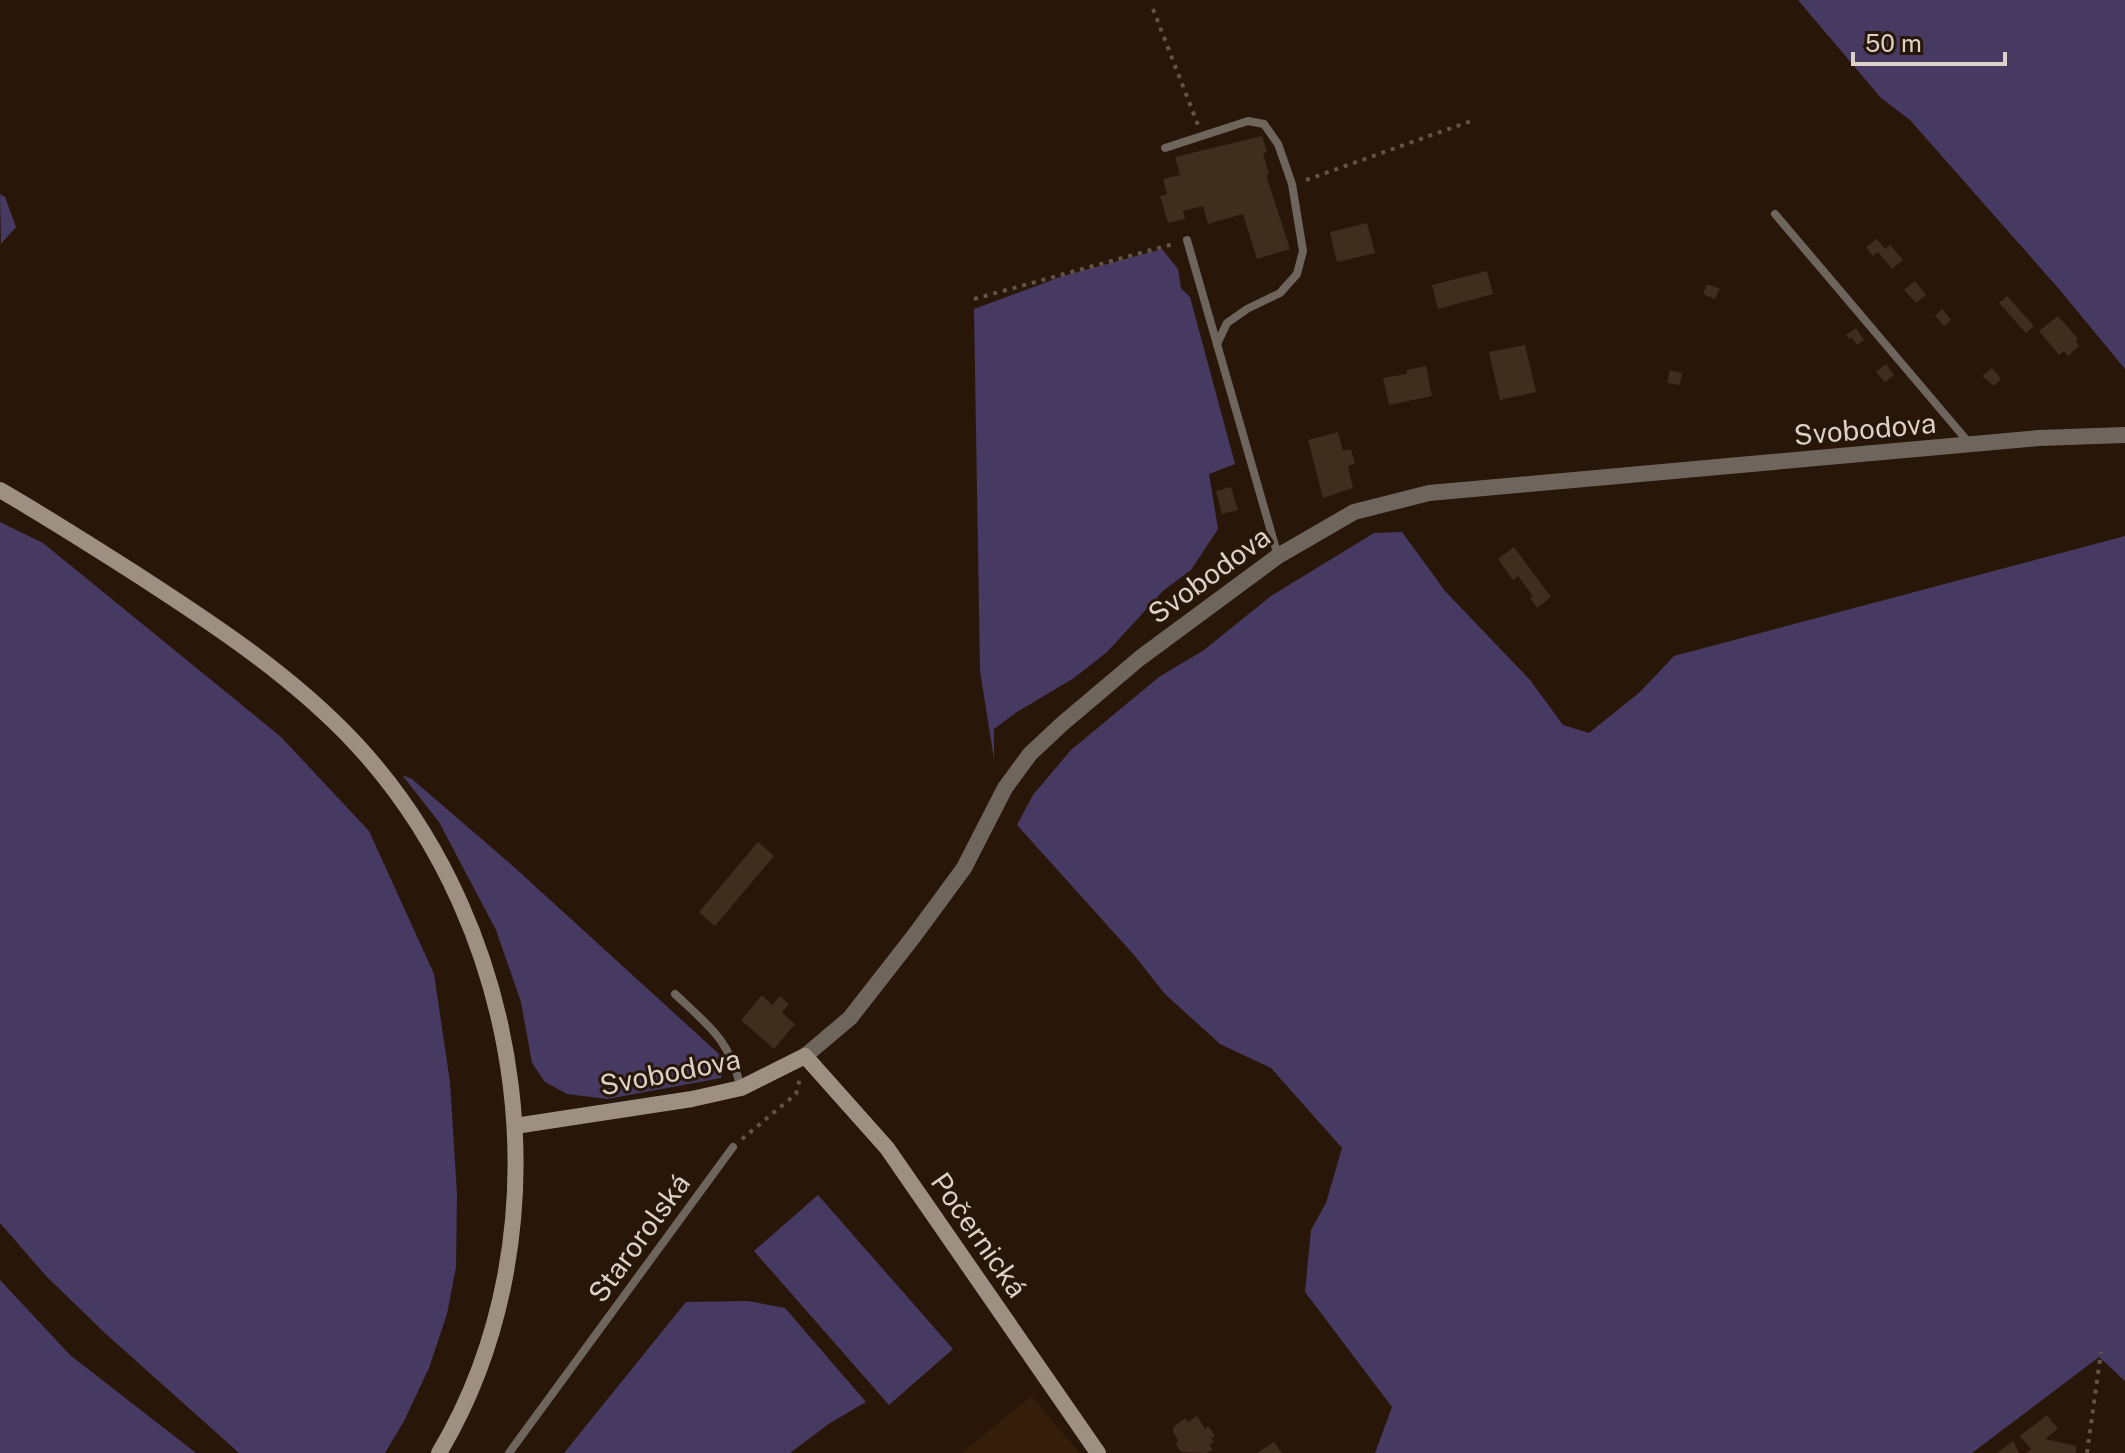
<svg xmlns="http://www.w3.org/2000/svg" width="2125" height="1453" font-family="'Public Sans',sans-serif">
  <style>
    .built { fill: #341e0a }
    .green { fill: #473a62 }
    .building { fill: #3f2d1e }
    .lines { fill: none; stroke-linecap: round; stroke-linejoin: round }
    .path { stroke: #635447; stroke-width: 4; stroke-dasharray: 4 6; stroke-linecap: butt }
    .lane { stroke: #6e655d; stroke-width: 8 }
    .street { stroke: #6e655d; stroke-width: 16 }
    .secondary { stroke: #9e8f83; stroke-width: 16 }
    .labels { text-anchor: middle; stroke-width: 6; stroke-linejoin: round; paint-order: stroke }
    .street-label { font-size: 28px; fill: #dcd1c7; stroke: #281709 }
  </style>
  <rect width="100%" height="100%" fill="#281709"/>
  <polygon class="built" points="1031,1396 1080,1453 962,1453"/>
  <g class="green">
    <polygon points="1798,0 2125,0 2125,369 2059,289 1910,120 1881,98"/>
    <polygon points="0,194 5,197 16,227 1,244"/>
    <polygon points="1162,249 1178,269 1181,288 1190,297 1235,464 1209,474 1218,529 1191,570 1164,590 1107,652 1074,678 1017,712 994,729 994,759 980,671 974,309 1063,276"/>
    <polygon points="0,522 43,543 281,737 369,831 434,974 450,1082 457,1194 456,1267 447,1314 429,1368 404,1421 385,1453 239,1453 106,1334 47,1277 0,1223"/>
    <polygon points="1402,532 1445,591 1530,680 1563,725 1589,733 1640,692 1674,656 2125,536 2125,1381 2099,1357 1972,1453 1375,1453 1392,1407 1305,1292 1311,1230 1326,1203 1342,1148 1271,1068 1220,1044 1165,994 1134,955 1017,825 1033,795 1071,750 1159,677 1204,650 1271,596 1374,533"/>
    <polygon points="402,775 412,779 514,867 719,1054 724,1069 721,1078 607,1099 567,1094 545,1082 532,1063 521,1002 496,930 439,822"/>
    <polygon points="818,1195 953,1349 889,1405 754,1251"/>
    <polygon points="0,1280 70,1355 196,1453 0,1453"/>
    <polygon points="748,1301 785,1308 866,1402 830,1423 790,1453 564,1453 686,1302"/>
  </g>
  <g class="building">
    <polygon points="1262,136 1267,152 1263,153 1269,174 1266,175 1290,249 1257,259 1243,214 1208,224 1203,206 1183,211 1185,219 1168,223 1160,196 1167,194 1163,179 1180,175 1175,157"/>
    <polygon points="1367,223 1375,253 1337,262 1330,232"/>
    <polygon points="1877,239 1885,249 1890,245 1903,260 1892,269 1878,252 1873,256 1866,247"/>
    <polygon points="1487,271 1493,294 1438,309 1432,285"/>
    <polygon points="1915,281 1926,295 1916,303 1904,290"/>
    <polygon points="1707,284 1720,289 1715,299 1703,294"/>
    <polygon points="2007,296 2034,326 2026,333 1999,303"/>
    <polygon points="1942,309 1951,320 1944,326 1935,316"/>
    <polygon points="2058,316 2078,339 2076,341 2079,346 2068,356 2064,351 2059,355 2039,331"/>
    <polygon points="1856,328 1864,340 1857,345 1852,337 1849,339 1846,335"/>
    <polygon points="1525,345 1536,392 1500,400 1489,352"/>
    <polygon points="1886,364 1894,375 1885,382 1876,372"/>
    <polygon points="1426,366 1432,396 1389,405 1383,378 1407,374 1407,370"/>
    <polygon points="1992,368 2001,379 1994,386 1982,376"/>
    <polygon points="1670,370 1682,373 1680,385 1667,383"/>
    <polygon points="1338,432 1343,451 1351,449 1355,464 1348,466 1353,488 1323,498 1308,440"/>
    <polygon points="1231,487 1238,510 1222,514 1216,491"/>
    <polygon points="1514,547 1551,597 1537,608 1530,598 1533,596 1518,576 1513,580 1498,559"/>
    <polygon points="758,842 774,856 715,926 699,912"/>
    <polygon points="762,995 772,1005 780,996 789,1004 782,1013 795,1024 774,1049 741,1020"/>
    <polygon points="2047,1415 2058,1429 2045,1439 2076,1446 2076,1453 2026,1453 2031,1449 2020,1436"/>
    <polygon points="1197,1416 1205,1429 1208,1426 1215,1436 1211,1438 1214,1442 1209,1445 1213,1450 1206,1453 1181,1452 1176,1445 1178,1440 1173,1432 1174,1426 1186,1418 1188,1422"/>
    <polygon points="2013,1441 2019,1453 1997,1453"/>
    <polygon points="1274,1442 1282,1453 1257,1453"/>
  </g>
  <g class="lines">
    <g class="path">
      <polyline points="1153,9 1198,125"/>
      <polyline points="1306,180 1471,121"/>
      <polyline points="974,299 1173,244"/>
      <polyline points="742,1139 796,1094 800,1078"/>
      <polyline points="2087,1453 2101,1352"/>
    </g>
    <g class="lane">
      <polyline points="1165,148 1248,121 1264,124 1278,144 1292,184 1303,251 1297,274 1280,293 1247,309 1227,323 1217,344"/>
      <polyline points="1775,214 1970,444"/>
      <polyline points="1187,240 1278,556"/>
      <path d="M675 994C710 1027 729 1039 741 1088"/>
      <polyline points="509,1453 733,1147"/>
    </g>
    <polyline class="street" points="805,1056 850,1018 914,936 964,868 1005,788 1030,754 1062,724 1140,658 1278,556 1354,512 1429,493 2039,438 2125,435"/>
    <g class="secondary">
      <path d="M0 490C45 516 89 544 133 572 212 623 293 676 357 745 528 930 569 1235 439 1453"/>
      <polyline points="515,1126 692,1099 741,1088 805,1056 887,1148 1098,1453"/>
    </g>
  </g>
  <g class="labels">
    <g class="street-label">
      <text transform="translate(1865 429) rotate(-5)" y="10">Svobodova</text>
      <text transform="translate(1209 575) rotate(-36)" y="10">Svobodova</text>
      <text transform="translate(670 1072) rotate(-11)" y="10">Svobodova</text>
      <text transform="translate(979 1235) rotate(55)" y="10">Počernická</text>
      <text transform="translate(639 1238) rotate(-54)" y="10">Starorolská</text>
    </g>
  </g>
  <path d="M1853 52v12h152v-12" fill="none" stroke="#dcd1c7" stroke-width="4"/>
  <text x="1865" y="52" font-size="24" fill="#dcd1c7" stroke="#281709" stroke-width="6" paint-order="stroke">50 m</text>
</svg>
